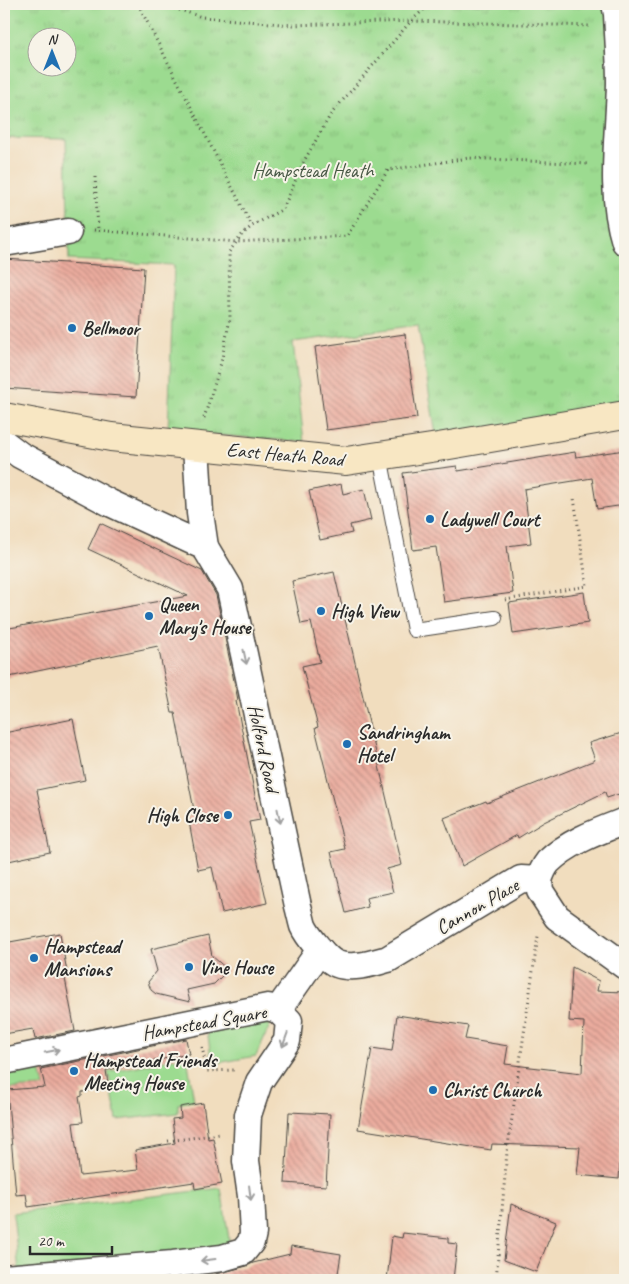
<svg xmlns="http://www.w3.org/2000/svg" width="629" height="1284" font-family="Caveat,sans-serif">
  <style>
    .green { fill: #9cdb90; stroke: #64835e }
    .park { fill: url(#park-tufts); stroke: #64835e; fill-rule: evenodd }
    .building { fill: url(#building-back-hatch) }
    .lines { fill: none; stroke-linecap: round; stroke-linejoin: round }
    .lane-casing { stroke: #494641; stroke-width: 16 }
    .street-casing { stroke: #494641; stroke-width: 29 }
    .secondary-casing { stroke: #494641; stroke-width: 30 }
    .path { stroke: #494641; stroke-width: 3; stroke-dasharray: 1 4; stroke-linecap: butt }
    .lane { stroke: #fff; stroke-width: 14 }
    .street { stroke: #fff; stroke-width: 26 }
    .secondary { stroke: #f8e7c3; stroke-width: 28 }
    .oneway { stroke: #a0a0a0 }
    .poi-dot { fill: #1f6fb2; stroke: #f7f3e8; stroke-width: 2 }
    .labels { text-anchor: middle; stroke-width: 4; stroke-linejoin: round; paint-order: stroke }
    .park-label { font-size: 20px; fill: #475744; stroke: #f7f3e8 }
    .poi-label { font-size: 20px; font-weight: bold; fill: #2b2b2b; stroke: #f7f3e8; text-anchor: start }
    .street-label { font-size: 20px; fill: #2b2b2b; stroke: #f7f3e8 }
  </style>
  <defs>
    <pattern id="park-tufts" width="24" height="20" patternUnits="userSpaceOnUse" patternTransform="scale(1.25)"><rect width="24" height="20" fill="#9cdb90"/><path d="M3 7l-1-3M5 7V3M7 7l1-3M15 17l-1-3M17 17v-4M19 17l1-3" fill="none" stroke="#87bc7c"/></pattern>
    <pattern id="building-back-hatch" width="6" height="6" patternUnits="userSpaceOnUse" patternTransform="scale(1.25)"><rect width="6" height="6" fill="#ebac9e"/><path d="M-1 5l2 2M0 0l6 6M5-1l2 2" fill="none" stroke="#bf8c81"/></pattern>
  </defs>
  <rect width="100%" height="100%" fill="#f7f3e8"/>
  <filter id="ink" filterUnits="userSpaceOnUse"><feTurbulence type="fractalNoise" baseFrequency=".02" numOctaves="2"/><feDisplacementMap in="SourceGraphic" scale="10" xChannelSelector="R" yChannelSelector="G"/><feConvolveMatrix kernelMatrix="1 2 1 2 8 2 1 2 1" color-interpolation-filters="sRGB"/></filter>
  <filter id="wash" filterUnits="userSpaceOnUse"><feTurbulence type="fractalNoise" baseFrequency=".0096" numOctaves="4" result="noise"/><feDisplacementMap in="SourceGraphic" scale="20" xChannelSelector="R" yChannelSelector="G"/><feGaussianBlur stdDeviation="1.12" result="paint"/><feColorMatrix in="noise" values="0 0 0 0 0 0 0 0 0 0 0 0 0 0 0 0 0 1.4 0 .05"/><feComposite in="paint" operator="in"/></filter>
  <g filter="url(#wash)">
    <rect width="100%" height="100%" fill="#f1ddbe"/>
    <g class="green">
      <polygon points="263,1015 271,1021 271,1023 256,1056 212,1064 207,1029"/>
      <polygon points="187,1056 194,1101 178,1104 178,1113 117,1120 108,1072"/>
      <polygon points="38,1061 44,1087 4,1089 4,1066"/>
      <polygon points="221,1188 229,1239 229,1243 224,1248 19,1272 13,1213"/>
    </g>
    <path class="park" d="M4 4H625V399L438 447 418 325 293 342 304 442 168 431 174 265 69 260 66 139 4 138ZM38 38H68V68H38Z"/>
    <g id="blocks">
      <g class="building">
        <polygon points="4,259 144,268 136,397 4,388"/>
        <polygon points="405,334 417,418 326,430 315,347"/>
        <polygon points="625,450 625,505 597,509 592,478 524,489 531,543 507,546 513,593 444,602 436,547 413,550 403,473 457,466 458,471 575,452 576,457"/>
        <polygon points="341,484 343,494 364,489 371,520 350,525 352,533 320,540 309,491"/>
        <polygon points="100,523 202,571 216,595 238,700 236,701 260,820 249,822 267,903 222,913 212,867 198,870 188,816 195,815 175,713 172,713 158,646 4,678 4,629 188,596 88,549"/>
        <polygon points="334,572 402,865 387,869 393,892 366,898 368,907 346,913 331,852 345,849 315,728 318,727 302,666 320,662 311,622 301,624 292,581"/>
        <polygon points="584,592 588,623 513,634 509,603"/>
        <polygon points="73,719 85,780 37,790 50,852 4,862 4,733"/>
        <polygon points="625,732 625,792 607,798 605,792 544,822 518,838 517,835 462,866 444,818 486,801 487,803 595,760 589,743"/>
        <polygon points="60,933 67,972 64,973 75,1031 35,1039 33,1029 4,1034 4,943"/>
        <polygon points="208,936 212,956 228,970 214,984 187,990 190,1002 156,994 151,990 148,982 157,971 151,949"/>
        <polygon points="572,967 599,981 597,991 625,992 625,1091 619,1179 577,1175 580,1147 492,1144 491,1150 358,1129 372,1048 392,1051 397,1015 468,1026 465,1039 508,1046 505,1064 582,1073 584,1022 569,1021"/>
        <polygon points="186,1039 189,1054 106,1070 108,1084 104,1085 105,1088 82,1092 82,1096 79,1097 83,1122 73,1123 80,1176 138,1170 135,1150 175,1143 172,1119 181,1118 180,1107 203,1103 208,1139 213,1138 222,1184 195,1189 194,1182 28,1207 26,1194 16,1195 7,1090 45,1087 41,1069"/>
        <polygon points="289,1112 330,1114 326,1186 285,1183"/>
        <polygon points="511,1204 556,1222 536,1272 504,1260"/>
        <polygon points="403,1233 448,1238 448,1243 457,1244 453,1280 387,1280 392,1236 402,1238"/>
        <polygon points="291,1246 341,1254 337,1280 217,1280 216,1274 247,1266 253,1263 290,1254"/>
      </g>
    </g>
  </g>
  <g filter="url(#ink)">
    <use href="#blocks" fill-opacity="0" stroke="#494641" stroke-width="1"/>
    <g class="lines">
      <defs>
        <polyline id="lane" points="380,456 414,630 495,618"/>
        <g id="street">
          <path d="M615 4 617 14C618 37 620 60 620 83 619 135 609 191 625 242"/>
          <polyline points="4,243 68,232"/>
          <polyline points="4,443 20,455 110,503 205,547 200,513 196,446"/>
          <path d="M205 547 230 589 298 906C300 913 301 919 303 926 307 935 327 961 337 964 353 970 373 963 388 959L521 879 539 880C541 874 544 867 548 862 568 842 599 831 625 821"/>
          <polyline points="539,880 540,891 557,917 625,966"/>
          <polyline points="278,1010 320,950"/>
          <polyline points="4,1061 268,1007 278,1010 289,1021 287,1041 259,1082 248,1115 246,1161 251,1196 253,1233 251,1242 243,1252 222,1258 173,1264 4,1278"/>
        </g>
        <polyline id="secondary" points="4,417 111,437 346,461 438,447 625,415"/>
      </defs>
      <use href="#lane" class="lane-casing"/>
      <use href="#street" class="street-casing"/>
      <use href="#secondary" class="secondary-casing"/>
      <g class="path">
        <polyline points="138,4 252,226"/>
        <polyline points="160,4 202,17 292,25 411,21 592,26"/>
        <polyline points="95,177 98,230"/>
        <polyline points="94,230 237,242 347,236 388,170 469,158 589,164"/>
        <polyline points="204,418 221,363 230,319 229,252 242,235 252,226 283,209 304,161 331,114 411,21 430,4"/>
        <polyline points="505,600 587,586 574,498"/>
        <polyline points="202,1047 207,1071 236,1070"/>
        <polyline points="168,1141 220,1134"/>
        <polyline points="496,1280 507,1152 538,936"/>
      </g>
      <use href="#lane" class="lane"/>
      <use href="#street" class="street"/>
      <use href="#secondary" class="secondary"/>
    </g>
    <defs><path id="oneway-shaft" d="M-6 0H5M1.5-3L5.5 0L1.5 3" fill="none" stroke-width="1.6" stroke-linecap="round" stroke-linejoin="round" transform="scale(1.25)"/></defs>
    <g class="oneway">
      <use href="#oneway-shaft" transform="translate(245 657) rotate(78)"/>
      <use href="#oneway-shaft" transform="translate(279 816) rotate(78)"/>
      <use href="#oneway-shaft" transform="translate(285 1040) rotate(110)"/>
      <use href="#oneway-shaft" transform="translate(52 1051) rotate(-12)"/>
      <use href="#oneway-shaft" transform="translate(250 1193) rotate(83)"/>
      <use href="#oneway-shaft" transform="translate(208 1260) rotate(173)"/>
    </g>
  </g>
  <g class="poi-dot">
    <circle cx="72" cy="328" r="5"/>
    <circle cx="430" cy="519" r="5"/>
    <circle cx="321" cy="611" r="5"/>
    <circle cx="149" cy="616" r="5"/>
    <circle cx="347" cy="744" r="5"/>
    <circle cx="228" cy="815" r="5"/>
    <circle cx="34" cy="958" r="5"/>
    <circle cx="189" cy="967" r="5"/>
    <circle cx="74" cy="1071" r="5"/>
    <circle cx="433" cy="1090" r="5"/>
  </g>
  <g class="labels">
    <g class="park-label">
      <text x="313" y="177">Hampstead Heath</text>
    </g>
    <g class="poi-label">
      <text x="82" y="335">Bellmoor</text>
      <text x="440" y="526">Ladywell Court</text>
      <text x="159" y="611">Queen<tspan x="159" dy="23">Mary's House</tspan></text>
      <text x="331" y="618">High View</text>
      <text x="357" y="739">Sandringham<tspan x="357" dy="23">Hotel</tspan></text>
      <text x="218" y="822" text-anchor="end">High Close</text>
      <text x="44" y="953">Hampstead<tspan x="44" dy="23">Mansions</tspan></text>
      <text x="199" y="974">Vine House</text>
      <text x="84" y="1067">Hampstead Friends<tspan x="84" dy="23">Meeting House</tspan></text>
      <text x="443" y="1097">Christ Church</text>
    </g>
    <g class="street-label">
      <text transform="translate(285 454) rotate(5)" y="7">East Heath Road</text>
      <text transform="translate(264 748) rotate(78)" y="7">Holford Road</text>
      <text transform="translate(477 906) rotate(-30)" y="7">Cannon Place</text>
      <text transform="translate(204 1022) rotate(-10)" y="7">Hampstead Square</text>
    </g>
  </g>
  <rect width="629" height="1284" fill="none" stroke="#f7f3e8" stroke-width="20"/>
  <g transform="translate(52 52)"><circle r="24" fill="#f7f3e8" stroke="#a5a39c"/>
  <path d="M0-4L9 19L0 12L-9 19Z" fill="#1f6fb2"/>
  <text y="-8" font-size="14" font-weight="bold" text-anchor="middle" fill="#2b2b2b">N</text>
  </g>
  <path d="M30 1246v8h82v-8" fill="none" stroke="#2b2b2b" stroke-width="2.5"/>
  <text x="38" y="1246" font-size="15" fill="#2b2b2b" stroke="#f7f3e8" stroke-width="4" paint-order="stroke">20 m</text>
</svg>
